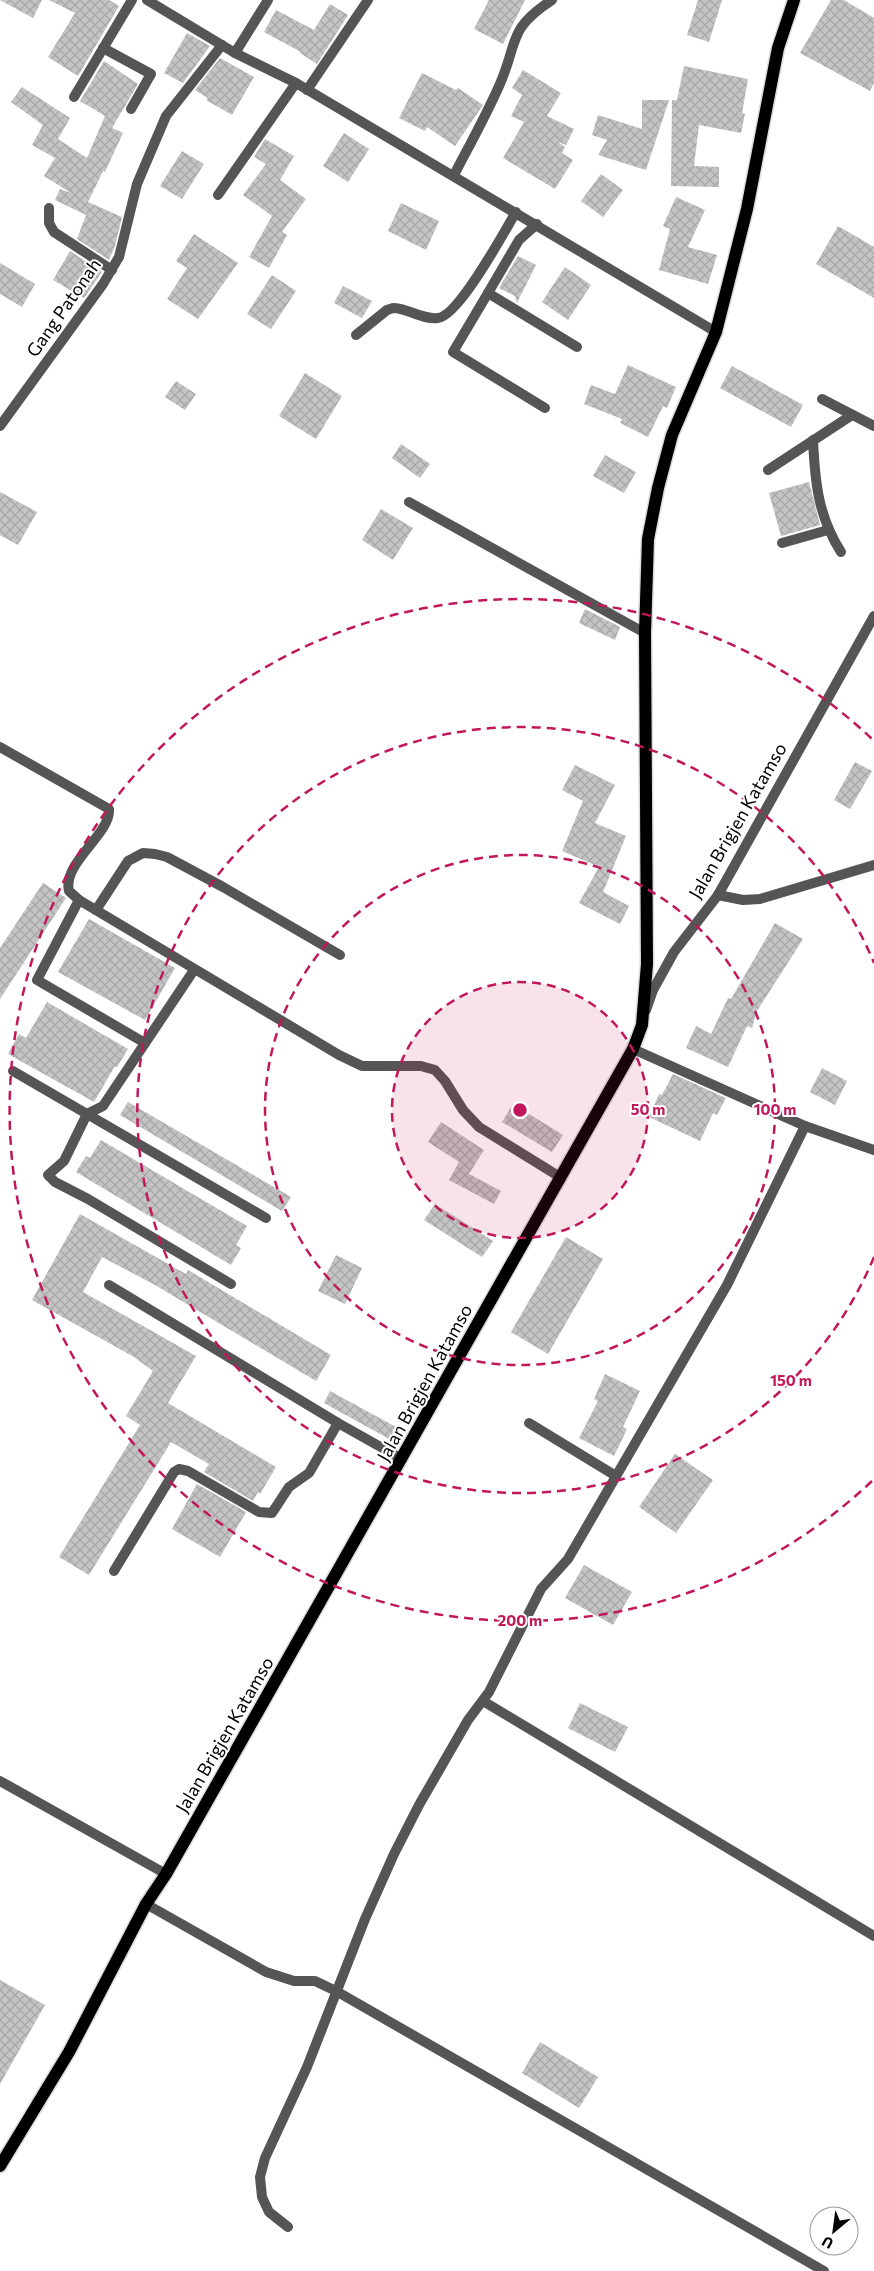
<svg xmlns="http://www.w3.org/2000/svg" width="874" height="2271" font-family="Commissioner,sans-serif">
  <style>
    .building { fill: url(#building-cross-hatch) }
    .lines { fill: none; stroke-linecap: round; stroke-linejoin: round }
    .primary-casing { stroke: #dbdbdb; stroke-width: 15 }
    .minor { stroke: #555; stroke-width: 10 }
    .primary { stroke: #000; stroke-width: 12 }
    .ring { fill: none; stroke: #c2185b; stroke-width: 2.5; stroke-dasharray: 9 6 }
    .labels { text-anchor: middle; stroke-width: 4; stroke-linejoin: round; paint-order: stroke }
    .street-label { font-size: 18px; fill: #000; stroke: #fff }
    .centre { fill: #c2185b; stroke: #fff; stroke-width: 2.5 }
    .ring-label { font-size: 15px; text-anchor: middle; font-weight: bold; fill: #c2185b; stroke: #fff; stroke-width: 4; stroke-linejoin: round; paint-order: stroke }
  </style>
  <defs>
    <pattern id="building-cross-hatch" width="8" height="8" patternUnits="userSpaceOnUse" patternTransform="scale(1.25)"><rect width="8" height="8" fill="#c4c4c4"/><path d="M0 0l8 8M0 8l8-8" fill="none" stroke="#a7a7a7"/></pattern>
  </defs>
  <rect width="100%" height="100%" fill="#fff"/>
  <g class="building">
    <polygon points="0,0 42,0 33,18"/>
    <polygon points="49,0 109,0 119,6 78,76 48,57 75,13"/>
    <polygon points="489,0 525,0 503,44 474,29"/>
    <polygon points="698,0 722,0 709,42 687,35"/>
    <polygon points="831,0 844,0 874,18 874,83 870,91 800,53"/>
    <polygon points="330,4 348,15 317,64 300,53 301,52 264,32 276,10 314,30"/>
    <polygon points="187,33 210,46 183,83 164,73"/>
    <polygon points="220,58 254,77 232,115 206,100 208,98 195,90"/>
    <polygon points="104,61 138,84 112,128 123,133 105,172 103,171 88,202 122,217 115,246 109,260 77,239 86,215 55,200 60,189 71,193 44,176 55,158 32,145 43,125 11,102 22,87 70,118 58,139 87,158 105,116 80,101"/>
    <polygon points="684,66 748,79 742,113 745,114 741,133 699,125 694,166 719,167 719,187 671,186 672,100 677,100"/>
    <polygon points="523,70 561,93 547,116 574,129 566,145 558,142 565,147 562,153 573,160 555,189 503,158 524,122 511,116 522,95 512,88"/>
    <polygon points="422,73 456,90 458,88 483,105 455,146 427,127 425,131 399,118"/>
    <polygon points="642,100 669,100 646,170 598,155 607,140 592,135 598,115 642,129"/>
    <polygon points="344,133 369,149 348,182 323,166"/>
    <polygon points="265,139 294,156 280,180 306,199 282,232 287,235 269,268 249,257 272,216 243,195 266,164 254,157"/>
    <polygon points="182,151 204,164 182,199 160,186"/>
    <polygon points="601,174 623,190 603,217 581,201"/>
    <polygon points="676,197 705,210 688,247 717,255 708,284 659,270 670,229 663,226"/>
    <polygon points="401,203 439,221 426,250 388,231"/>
    <polygon points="838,226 874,247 874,298 816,264"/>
    <polygon points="194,234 238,263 198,319 167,299 187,268 176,261"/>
    <polygon points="70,251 102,272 84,298 53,280"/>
    <polygon points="518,256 536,265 517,303 515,296 499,288"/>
    <polygon points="0,263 35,284 22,307 0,294"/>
    <polygon points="565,267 591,285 568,320 542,302"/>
    <polygon points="272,275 296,291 271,329 247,314"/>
    <polygon points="343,286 372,301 362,318 334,303"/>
    <polygon points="628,365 676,387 667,408 663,406 648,437 620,423 622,419 584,404 591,385 615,394"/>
    <polygon points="732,366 803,405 791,427 720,388"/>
    <polygon points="305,373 342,396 316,439 279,416"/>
    <polygon points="176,381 196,394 185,410 165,397"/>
    <polygon points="401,444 430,464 420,478 392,458"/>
    <polygon points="605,455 636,472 624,493 593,476"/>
    <polygon points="809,482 820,525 781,536 769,493"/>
    <polygon points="0,492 37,512 18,545 0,535"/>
    <polygon points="381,509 413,528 393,560 362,540"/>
    <polygon points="585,609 620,627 615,640 579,623"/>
    <polygon points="855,762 872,771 850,809 834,800"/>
    <polygon points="575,765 615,785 595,823 626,836 603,892 629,906 620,924 579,903 599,867 562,851 583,801 562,790"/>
    <polygon points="43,883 66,898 0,999 0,948"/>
    <polygon points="89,919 175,968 145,1020 58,972"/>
    <polygon points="775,923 803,939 757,1011 752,1028 747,1026 728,1067 686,1048 696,1026 711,1034 728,998 731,999"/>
    <polygon points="47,1002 128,1049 117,1067 115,1066 94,1102 8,1054 19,1034 26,1038"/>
    <polygon points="822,1068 847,1081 835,1105 810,1092"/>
    <polygon points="673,1074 726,1098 717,1115 713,1113 700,1141 649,1117 659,1094 662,1095"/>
    <polygon points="128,1102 291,1197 282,1211 120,1115"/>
    <polygon points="513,1104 563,1135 552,1152 502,1122"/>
    <polygon points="441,1122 484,1150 469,1174 501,1191 494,1204 449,1180 459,1162 428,1142"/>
    <polygon points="101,1140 247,1226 236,1245 241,1248 231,1265 76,1172 86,1156 90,1158"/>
    <polygon points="435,1204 493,1241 482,1257 424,1220"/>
    <polygon points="80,1214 186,1274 188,1270 331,1355 316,1381 155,1285 102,1257 83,1292 196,1356 168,1403 276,1467 260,1494 258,1492 253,1501 204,1472 209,1464 171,1442 89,1575 59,1557 140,1425 126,1416 153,1371 134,1357 32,1300"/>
    <polygon points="566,1237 603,1259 548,1354 511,1332"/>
    <polygon points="336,1255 362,1268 345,1304 318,1291"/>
    <polygon points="605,1374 640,1391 623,1427 627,1429 614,1456 579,1438 598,1401 594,1399"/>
    <polygon points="330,1391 398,1428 391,1440 324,1403"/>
    <polygon points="675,1454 713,1480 676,1533 639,1507"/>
    <polygon points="197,1484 246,1512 220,1557 172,1529"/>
    <polygon points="584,1565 632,1592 613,1625 565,1598"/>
    <polygon points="580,1703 628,1727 615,1752 568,1728"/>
    <polygon points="0,1980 45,2005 0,2084"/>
    <polygon points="540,2042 598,2077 579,2108 522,2073"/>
  </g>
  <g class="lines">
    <defs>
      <polyline id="primary" points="0,2166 69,2052 146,1904 166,1874 633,1049 642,1025 647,964 645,633 648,539 658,488 672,435 716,332 747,209 778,48 794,0"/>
    </defs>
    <use href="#primary" class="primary-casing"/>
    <g class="minor">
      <polyline points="147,0 235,53 296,83 716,332"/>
      <polyline points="103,48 151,74 131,109"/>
      <polyline points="235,53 268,0"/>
      <polyline points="307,90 368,0"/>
      <polyline points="74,97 132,0"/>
      <path d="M454 175C469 146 486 116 499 86 519 42 506 30 552 0"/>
      <polyline points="218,195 296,83"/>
      <polyline points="49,208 49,223 54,232 112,270"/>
      <polyline points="537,224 519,240 488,293 577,347"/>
      <polyline points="488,293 453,352 545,408"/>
      <path d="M356 335 387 310 393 308C408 308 422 320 438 318 459 316 504 232 516 212"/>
      <polyline points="822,399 874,426"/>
      <polyline points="0,426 103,284 119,257 137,184 166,116 222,45"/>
      <path d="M813 440C815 482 818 516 841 552"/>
      <polyline points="768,470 852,415"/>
      <polyline points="409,502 645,633"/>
      <polyline points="782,543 828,530"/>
      <path d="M0 747 109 809C111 834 62 863 69 891L79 900 339 1055 362 1066H421L435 1070 445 1081 463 1110 479 1127 560 1177"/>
      <polyline points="718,895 743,900 760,899 874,865"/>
      <polyline points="79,900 37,980 145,1043"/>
      <polyline points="96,910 128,861 143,853 155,854 167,857 223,887 340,955"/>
      <polyline points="194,970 103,1106 87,1114 266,1218"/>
      <polyline points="646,1010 653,990 674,952 718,895 874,616"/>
      <polyline points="633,1049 805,1126 874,1150"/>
      <polyline points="13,1071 87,1114 64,1161 48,1175 55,1182 88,1199 231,1284"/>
      <polyline points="109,1285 338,1423 402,1459"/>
      <polyline points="529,1423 616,1476"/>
      <polyline points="114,1571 174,1472 179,1469 188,1471 259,1512 272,1513 289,1487 309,1473 338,1423"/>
      <polyline points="483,1701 874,1936"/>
      <polyline points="0,1781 166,1874"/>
      <polyline points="146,1904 266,1972 294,1981 315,1981 336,1991 824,2271"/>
      <polyline points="288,2227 269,2212 262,2197 260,2177 265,2158 307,2067 365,1919 394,1854 419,1805 468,1720 489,1692 541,1589 568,1559 727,1285 805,1126"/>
    </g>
    <use href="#primary" class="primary"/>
  </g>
  <circle cx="520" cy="1110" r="128" fill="#c2185b" fill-opacity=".12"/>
  <g class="ring">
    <circle cx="520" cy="1110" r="128"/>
    <circle cx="520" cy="1110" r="255"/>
    <path d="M874 1257A383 383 0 1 1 874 963"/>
    <path d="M872 1481A511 511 0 1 1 872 739"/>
  </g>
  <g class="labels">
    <g class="street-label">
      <text transform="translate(64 308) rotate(-55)" y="6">Gang Patonah</text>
      <text transform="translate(738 821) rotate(-60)" y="6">Jalan Brigjen Katamso</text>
      <text transform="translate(425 1383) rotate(-61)" y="6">Jalan Brigjen Katamso</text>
      <text transform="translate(225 1735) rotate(-60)" y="6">Jalan Brigjen Katamso</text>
    </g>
  </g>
  <circle cx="520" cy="1110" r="8" class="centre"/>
  <g class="ring-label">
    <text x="648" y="1115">50 m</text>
    <text x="775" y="1115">100 m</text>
    <text x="791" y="1386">150 m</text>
    <text x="520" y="1626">200 m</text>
  </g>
  <g transform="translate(834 2231) rotate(209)"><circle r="24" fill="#ffffff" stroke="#999999"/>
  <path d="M0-4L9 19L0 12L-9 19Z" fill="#000000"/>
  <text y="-8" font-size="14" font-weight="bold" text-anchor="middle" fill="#000000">U</text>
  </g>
</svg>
